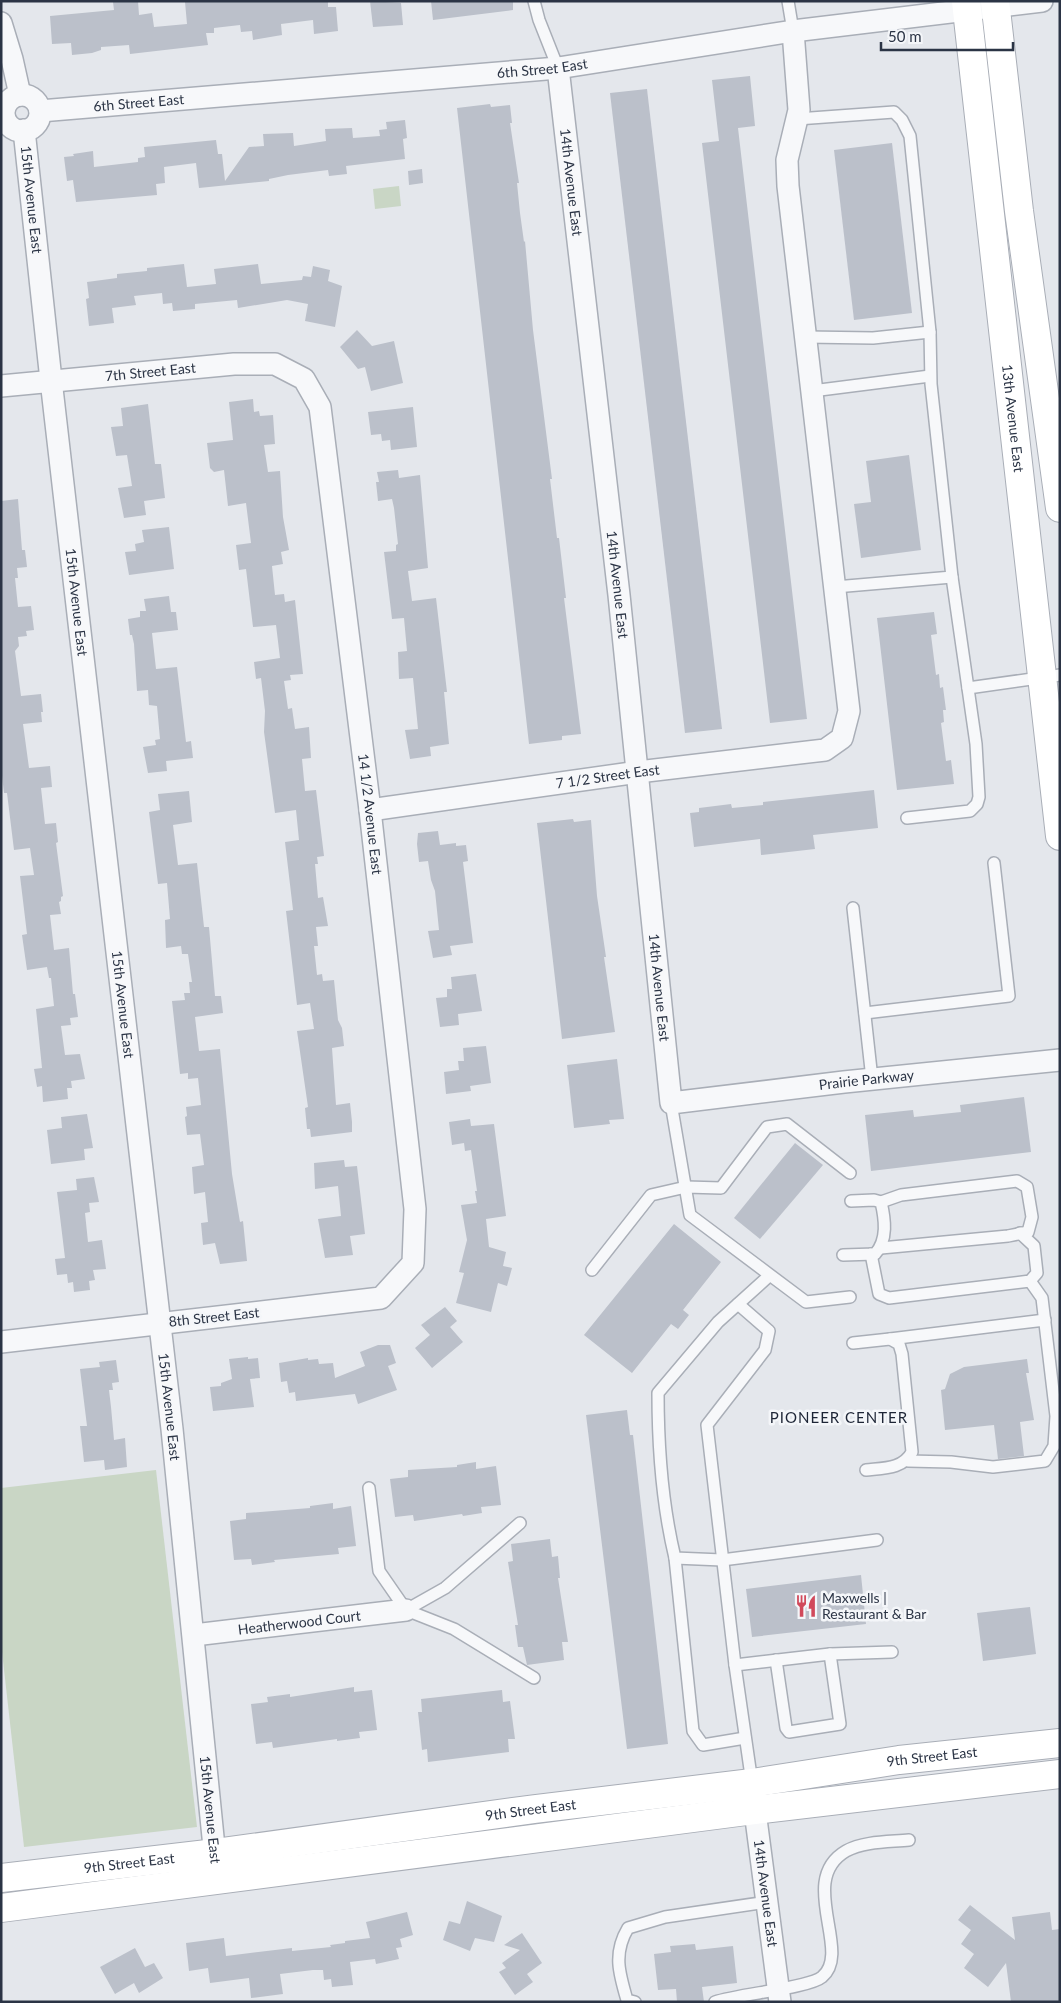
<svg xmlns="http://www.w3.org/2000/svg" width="1061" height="2003" font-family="Lato,sans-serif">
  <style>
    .green { fill: #c9d6c5 }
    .building { fill: #bbc0ca }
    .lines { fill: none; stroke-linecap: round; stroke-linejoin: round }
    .lane-casing { stroke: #a9aeb7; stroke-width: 14 }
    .street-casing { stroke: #a9aeb7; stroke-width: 24 }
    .secondary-casing { stroke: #a9aeb7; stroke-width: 30 }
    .lane { stroke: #f7f8fa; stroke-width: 11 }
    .street { stroke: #f7f8fa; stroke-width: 21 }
    .secondary { stroke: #fff; stroke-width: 28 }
    .labels { text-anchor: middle; stroke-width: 5; stroke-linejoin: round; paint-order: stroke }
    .street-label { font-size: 14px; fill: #2b3445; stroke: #f4f6f9 }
    .poi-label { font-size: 14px; fill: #2b3445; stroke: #f4f6f9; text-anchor: start }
    .neighbourhood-label { font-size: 15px; letter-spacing: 1px; fill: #1d2536; stroke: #f4f6f9 }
  </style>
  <rect width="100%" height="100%" fill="#e4e7ec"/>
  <g class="green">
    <polygon points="399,186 401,206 375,209 373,189"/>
    <polygon points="156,1470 197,1827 24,1847 1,1643 1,1488"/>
  </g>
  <g class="building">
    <polygon points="138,1 139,15 152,13 154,27 187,24 185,2 328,1 328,7 336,7 338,31 314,34 313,20 281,24 282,35 253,40 252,31 241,32 240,25 214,28 214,33 206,33 208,45 130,54 129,45 101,47 101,50 92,53 72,55 71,43 52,44 50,16 114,10 113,2"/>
    <polygon points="370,1 401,3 403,25 373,27"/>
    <polygon points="431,1 513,1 513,10 433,20"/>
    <polygon points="750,76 755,126 738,128 807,719 770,723 702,143 719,141 712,80"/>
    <polygon points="647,89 722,729 685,733 610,93"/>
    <polygon points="490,104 491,107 510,105 512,123 510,123 519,183 517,183 520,213 524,242 525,241 533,330 552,479 550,479 557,538 559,538 566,598 564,598 581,734 562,736 562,740 529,744 457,108"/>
    <polygon points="405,120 407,138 403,139 405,159 346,166 347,174 329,176 328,170 288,175 269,179 269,181 199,188 196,163 164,167 165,183 156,184 157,195 76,202 73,180 67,181 64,157 74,156 73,154 93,151 94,167 138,162 138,158 145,157 144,147 216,140 218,154 222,154 225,181 249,147 264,146 263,134 293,133 294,146 326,141 325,129 352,128 353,138 380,136 379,130 387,129 386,122"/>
    <polygon points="892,143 912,313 854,320 834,150"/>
    <polygon points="422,169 423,183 409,185 408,171"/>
    <polygon points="184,264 187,287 216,284 214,269 258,264 261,284 302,280 303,276 311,277 313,266 330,270 328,281 342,286 335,327 305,321 308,304 287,300 238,308 237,300 195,304 195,309 173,311 172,303 163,304 162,293 134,296 136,305 112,308 114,323 89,326 86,299 89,298 87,282 117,278 117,274 147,271 147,268"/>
    <polygon points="357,330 372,346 394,341 403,383 371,391 365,367 358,369 340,347"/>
    <polygon points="253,399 254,412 259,411 260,416 273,415 275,444 264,445 268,472 280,471 283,517 289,550 281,552 283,564 272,566 275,595 284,594 285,602 295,600 303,674 290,675 291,680 284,681 288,709 292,708 295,729 309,727 311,758 302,759 305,791 316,790 324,856 317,857 318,864 315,864 318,898 323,897 328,926 316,927 318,946 314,946 317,975 322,974 323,981 334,980 338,1020 342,1028 344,1046 332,1048 336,1105 350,1103 352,1122 352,1132 311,1137 310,1129 307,1129 305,1108 308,1107 297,1031 314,1029 310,1003 297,1005 286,911 293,910 285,842 299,840 296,810 275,813 264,732 265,711 261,678 256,679 254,662 280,658 276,625 253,627 246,569 239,570 236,545 251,543 246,503 228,506 224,470 214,472 210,468 207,443 233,440 229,402"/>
    <polygon points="148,404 155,464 161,464 165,498 144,501 146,515 124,518 118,488 132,486 127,455 116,456 111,427 123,426 121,408"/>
    <polygon points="413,407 417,447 391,450 390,440 382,441 381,434 371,435 368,412"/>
    <polygon points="909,455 921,550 861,558 854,504 871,502 866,461"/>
    <polygon points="398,470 399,478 420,475 428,568 408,571 412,601 436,598 447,692 444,692 449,744 430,747 431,756 410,759 405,730 418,729 413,678 399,679 398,652 407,651 404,618 392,619 384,552 396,551 396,545 398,544 394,508 392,499 378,501 376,482 379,482 377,472"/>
    <polygon points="18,499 22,550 25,550 27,567 17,568 18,578 15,578 18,607 31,606 34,630 26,631 27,636 18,637 19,646 15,651 21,696 41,694 43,712 41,712 42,722 23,724 29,768 50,766 52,787 41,788 45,824 56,823 58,842 56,843 63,896 61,897 61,901 59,902 61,914 50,915 54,950 69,948 73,994 75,994 78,1017 70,1018 71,1025 61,1026 65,1055 80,1054 85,1079 71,1081 72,1088 67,1088 68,1099 43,1102 42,1086 37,1087 34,1069 42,1068 36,1009 54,1006 51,978 49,978 47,967 27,970 22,935 27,934 20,876 34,875 30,848 14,850 7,793 4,793 1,767 1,501"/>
    <polygon points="169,527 174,569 129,575 125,552 136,551 135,544 144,542 142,530"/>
    <polygon points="169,596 171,612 176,612 178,630 152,633 156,669 177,667 186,742 191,741 193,758 166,761 167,771 148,773 143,747 156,745 155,740 160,739 157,706 149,705 148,690 137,691 134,644 132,635 130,635 128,619 140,617 140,611 146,611 144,599"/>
    <polygon points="934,612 937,634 931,635 936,675 939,674 940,688 943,687 946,710 943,710 944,722 941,723 946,761 951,760 954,784 897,790 877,618"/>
    <polygon points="874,790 878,828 813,835 815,849 761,855 760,839 694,847 690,813 699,812 699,808 731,804 732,808 763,805 763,802"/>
    <polygon points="189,791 192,822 173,825 178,865 197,863 204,927 209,927 215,996 221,996 223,1013 195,1017 199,1051 220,1049 232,1174 240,1222 243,1221 247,1261 220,1264 215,1243 203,1245 201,1223 208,1222 205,1192 194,1194 192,1167 204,1165 200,1134 187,1135 185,1117 187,1116 186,1107 201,1105 198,1078 188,1079 188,1073 180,1074 172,1001 185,1000 184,993 190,993 189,982 192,982 188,954 182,954 181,946 166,948 165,920 170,919 167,883 158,884 149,812 160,810 158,794"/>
    <polygon points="573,819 574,822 591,820 597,896 606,957 604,957 615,1032 562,1039 537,823"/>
    <polygon points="438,831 440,845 456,843 456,846 466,845 468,861 463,862 473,943 450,946 452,955 433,958 428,931 439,930 435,891 431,880 428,861 419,862 417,844 418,833"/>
    <polygon points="476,974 482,1011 458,1014 459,1025 440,1027 436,998 447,997 447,989 452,989 451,977"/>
    <polygon points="486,1046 491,1083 470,1086 471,1091 446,1094 444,1072 459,1070 458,1061 464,1061 463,1048"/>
    <polygon points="617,1059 624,1119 609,1120 610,1124 574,1128 567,1065"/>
    <polygon points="1024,1097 1031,1152 871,1171 865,1115 913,1110 914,1117 961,1112 960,1105"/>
    <polygon points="87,1114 93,1148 84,1149 85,1160 51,1164 47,1130 62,1128 61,1117"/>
    <polygon points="470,1119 471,1126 494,1124 506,1216 486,1219 489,1247 506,1252 503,1266 512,1268 507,1286 498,1283 491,1312 456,1303 464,1273 459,1272 467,1240 461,1205 477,1203 475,1191 477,1191 471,1150 465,1151 464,1143 452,1145 449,1122"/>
    <polygon points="795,1143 823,1165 760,1239 734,1218"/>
    <polygon points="344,1160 345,1167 357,1166 365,1234 350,1236 353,1255 325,1258 318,1219 341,1216 338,1186 315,1189 314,1163"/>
    <polygon points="94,1177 99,1202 89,1203 90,1212 85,1213 88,1242 102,1240 106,1269 93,1270 95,1280 89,1281 90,1290 74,1292 73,1282 68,1283 67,1274 57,1275 55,1259 65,1258 57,1192 77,1190 76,1179"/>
    <polygon points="674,1224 721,1262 683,1310 689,1315 678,1329 671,1324 632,1373 584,1335"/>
    <polygon points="445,1307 457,1321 450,1327 463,1342 432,1368 415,1348 430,1335 421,1325"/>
    <polygon points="378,1345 390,1345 396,1363 388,1366 397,1390 358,1404 355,1394 296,1401 295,1392 289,1393 287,1381 281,1382 279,1363 308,1358 308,1360 318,1359 319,1364 333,1363 335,1378 365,1366 360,1352"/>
    <polygon points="248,1357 248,1359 258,1358 260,1378 250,1379 254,1407 213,1411 210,1387 221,1386 221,1383 232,1379 229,1359"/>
    <polygon points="1027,1359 1029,1373 1026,1373 1034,1420 1020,1422 1024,1456 998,1459 994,1425 945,1430 941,1390 945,1389 950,1374 964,1367"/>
    <polygon points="116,1360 119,1382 112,1383 113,1390 109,1390 111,1407 114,1440 125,1438 127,1467 105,1470 104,1460 84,1462 80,1426 87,1426 80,1369 100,1367 99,1362"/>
    <polygon points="627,1410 630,1435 633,1435 668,1744 627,1749 586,1415"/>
    <polygon points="476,1462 476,1469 496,1466 501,1505 481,1507 482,1513 463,1516 462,1514 414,1521 413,1515 395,1517 390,1479 408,1477 408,1470 457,1467 457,1465"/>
    <polygon points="333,1503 333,1509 351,1506 356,1546 338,1548 339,1554 274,1560 275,1562 252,1565 251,1559 234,1560 230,1521 246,1519 246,1513 310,1508 310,1506"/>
    <polygon points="550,1539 552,1557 558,1556 560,1578 558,1578 568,1642 562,1642 564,1660 527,1665 523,1647 518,1647 515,1625 518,1625 508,1562 513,1561 511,1544"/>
    <polygon points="861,1575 866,1624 752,1637 746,1589"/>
    <polygon points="1030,1607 1036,1654 983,1661 977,1613"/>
    <polygon points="354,1687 354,1692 372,1690 377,1730 359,1732 360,1738 337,1741 337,1739 273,1748 272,1742 256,1744 251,1704 268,1702 267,1697 290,1694 290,1697"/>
    <polygon points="502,1690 503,1702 510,1701 515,1739 508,1739 509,1752 428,1762 427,1749 422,1750 418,1712 422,1712 421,1699"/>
    <polygon points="467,1901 502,1916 494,1942 475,1938 470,1951 443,1940 449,1921 460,1924"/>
    <polygon points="970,1905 1015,1940 1012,1917 1050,1912 1052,1930 1060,1929 1060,2002 1011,2002 1006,1963 988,1987 964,1968 974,1954 961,1944 971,1930 958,1920"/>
    <polygon points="407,1912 413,1935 400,1939 402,1947 396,1948 399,1959 376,1964 375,1959 350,1962 353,1985 332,1987 331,1979 324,1980 323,1970 313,1970 280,1974 283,1994 251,1998 249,1978 210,1983 208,1968 189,1971 186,1943 224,1938 226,1956 292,1948 292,1951 331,1947 330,1945 345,1943 345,1941 370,1938 366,1922"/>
    <polygon points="522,1933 542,1963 527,1974 533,1982 515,1995 499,1972 506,1968 502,1963 520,1950 504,1945"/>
    <polygon points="695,1944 696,1950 733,1946 737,1983 702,1987 704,2002 677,2002 676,1989 658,1990 654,1954 671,1952 670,1946"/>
    <polygon points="135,1948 145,1967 154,1963 163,1978 139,1993 134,1983 115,1994 100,1967"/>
  </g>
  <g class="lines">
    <defs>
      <g id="lane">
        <polyline points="534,1 539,20 558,68"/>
        <polyline points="788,1 793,31"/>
        <polyline points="797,119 894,112 902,120 910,136 930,332 931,384 952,577 835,587"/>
        <polyline points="806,337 873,338 930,332"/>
        <polyline points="812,391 930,376"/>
        <polyline points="968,688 1060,675"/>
        <polyline points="907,818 970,811 977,804 979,797 976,744 952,577"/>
        <polyline points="853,908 872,1079"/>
        <polyline points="865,1013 1009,996 994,863"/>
        <polyline points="671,1103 690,1215 806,1302 850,1297"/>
        <polyline points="881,1202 901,1195 1017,1181 1027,1187 1032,1217 1028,1232 1008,1236 881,1248"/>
        <polyline points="871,1254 879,1294 889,1298 1030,1281 1037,1273 1034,1246 1020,1233"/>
        <path d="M843 1255 875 1254C888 1240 885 1219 881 1202L874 1200 851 1201"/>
        <polyline points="592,1270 651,1195 686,1187 721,1188 767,1127 787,1124 850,1173"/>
        <path d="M769 1276 718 1322 658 1393C658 1448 662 1504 675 1558L722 1560 877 1540"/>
        <polyline points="738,1304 769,1331 765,1350 707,1425 735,1665 752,1783"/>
        <polyline points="890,1339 1045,1320"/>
        <path d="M853 1343 890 1339 899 1344 902 1354 912 1452C903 1469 884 1468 866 1470"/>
        <polyline points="908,1461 951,1462 993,1467 1045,1461 1054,1446 1056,1416 1042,1298 1030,1281"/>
        <polyline points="369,1488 379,1571 406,1610 454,1629 534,1678"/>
        <polyline points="675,1558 693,1731 703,1745 745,1738"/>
        <polyline points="406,1610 445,1588 520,1523"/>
        <polyline points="776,1660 786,1728 789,1732 840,1724 830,1654"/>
        <polyline points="735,1665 830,1654 892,1652"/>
        <path d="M635 2002 627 2000C619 1973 613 1953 628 1928L665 1917 767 1902"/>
        <path d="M715 2002C738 1994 809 1988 822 1977 853 1952 796 1880 846 1851 864 1841 890 1842 909 1840"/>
      </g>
      <g id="street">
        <polyline points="1,23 12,59 20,95"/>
        <path id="s1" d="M558 68 619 595 671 1103 844 1082 1060 1060"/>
        <circle cx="22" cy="113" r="18"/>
        <path id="s2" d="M40 111 558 68 793 31 1042 1"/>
        <path id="s3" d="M24 130 51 380 172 1429 216 1867"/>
        <path id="s4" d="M1 386 234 364H275L304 379 320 407 370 810 415 1209 413 1263 381 1298 1 1342"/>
        <path id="s5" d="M370 810 638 772 825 750 842 738 849 711 788 186 787 160 799 110 793 31"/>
        <path id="s6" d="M194 1635 406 1610"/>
        <path id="s7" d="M753 1796 780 2002"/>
      </g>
      <g id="secondary">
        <path id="s8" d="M966 1 1060 836"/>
        <polyline points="995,1 1019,211 1060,508"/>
        <path id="s9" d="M1 1878 216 1853 535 1809 752 1783 899 1760 1060 1743"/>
        <polyline points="1,1908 754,1810 1060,1774"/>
      </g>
    </defs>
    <use href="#lane" class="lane-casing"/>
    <use href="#street" class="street-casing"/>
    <use href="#secondary" class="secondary-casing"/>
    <use href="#lane" class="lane"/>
    <use href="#street" class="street"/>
    <use href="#secondary" class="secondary"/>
  </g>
  <defs>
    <symbol id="restaurant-bare" viewBox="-9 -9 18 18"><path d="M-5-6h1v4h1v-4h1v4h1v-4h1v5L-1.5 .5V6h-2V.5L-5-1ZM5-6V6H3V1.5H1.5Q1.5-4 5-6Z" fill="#d1495b" stroke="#f4f6f9" stroke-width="2.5" paint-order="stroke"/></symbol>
  </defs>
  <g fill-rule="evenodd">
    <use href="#restaurant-bare" x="790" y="1590" width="32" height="32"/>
  </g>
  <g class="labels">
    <g class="street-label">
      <text dy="5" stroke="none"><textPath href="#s2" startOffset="504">6th Street East</textPath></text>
      <text dy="5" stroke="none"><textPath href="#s2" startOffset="99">6th Street East</textPath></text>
      <text dy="5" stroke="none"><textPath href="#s1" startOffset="115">14th Avenue East</textPath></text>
      <text dy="5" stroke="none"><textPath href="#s3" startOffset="70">15th Avenue East</textPath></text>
      <text dy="5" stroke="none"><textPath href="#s4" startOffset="150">7th Street East</textPath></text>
      <text dy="5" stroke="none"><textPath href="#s8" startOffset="420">13th Avenue East</textPath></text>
      <text dy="5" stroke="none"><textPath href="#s1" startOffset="520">14th Avenue East</textPath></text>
      <text dy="5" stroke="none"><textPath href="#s3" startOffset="475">15th Avenue East</textPath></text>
      <text dy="5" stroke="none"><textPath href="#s5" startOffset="240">7 1/2 Street East</textPath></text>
      <text dy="5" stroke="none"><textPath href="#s4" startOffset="750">14 1/2 Avenue East</textPath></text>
      <text dy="5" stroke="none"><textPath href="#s1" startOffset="925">14th Avenue East</textPath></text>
      <text dy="5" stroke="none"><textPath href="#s3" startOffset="880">15th Avenue East</textPath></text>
      <text dy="5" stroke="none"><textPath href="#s1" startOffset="1238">Prairie Parkway</textPath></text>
      <text transform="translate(214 1317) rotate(-6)" y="5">8th Street East</text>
      <text dy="5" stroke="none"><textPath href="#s3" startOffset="1285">15th Avenue East</textPath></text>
      <text dy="5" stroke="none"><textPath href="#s6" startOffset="106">Heatherwood Court</textPath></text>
      <text dy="5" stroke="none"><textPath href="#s9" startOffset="939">9th Street East</textPath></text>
      <text dy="5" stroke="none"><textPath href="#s3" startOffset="1690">15th Avenue East</textPath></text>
      <text dy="5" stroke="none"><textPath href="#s9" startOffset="534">9th Street East</textPath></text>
      <text dy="5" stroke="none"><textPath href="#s9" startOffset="129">9th Street East</textPath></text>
      <text dy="5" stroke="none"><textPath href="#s7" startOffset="98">14th Avenue East</textPath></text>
    </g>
    <g class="poi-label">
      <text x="822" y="1603">Maxwells |<tspan x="822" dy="16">Restaurant &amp; Bar</tspan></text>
    </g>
    <g class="neighbourhood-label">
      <text x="839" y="1423">PIONEER CENTER</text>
    </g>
  </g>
  <rect width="1061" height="2003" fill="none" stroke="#2b3445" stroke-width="5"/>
  <path d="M881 42v8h132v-8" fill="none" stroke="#2b3445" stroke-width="2.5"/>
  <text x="888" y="42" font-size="15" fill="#2b3445" stroke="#f4f6f9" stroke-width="4" paint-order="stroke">50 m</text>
</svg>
